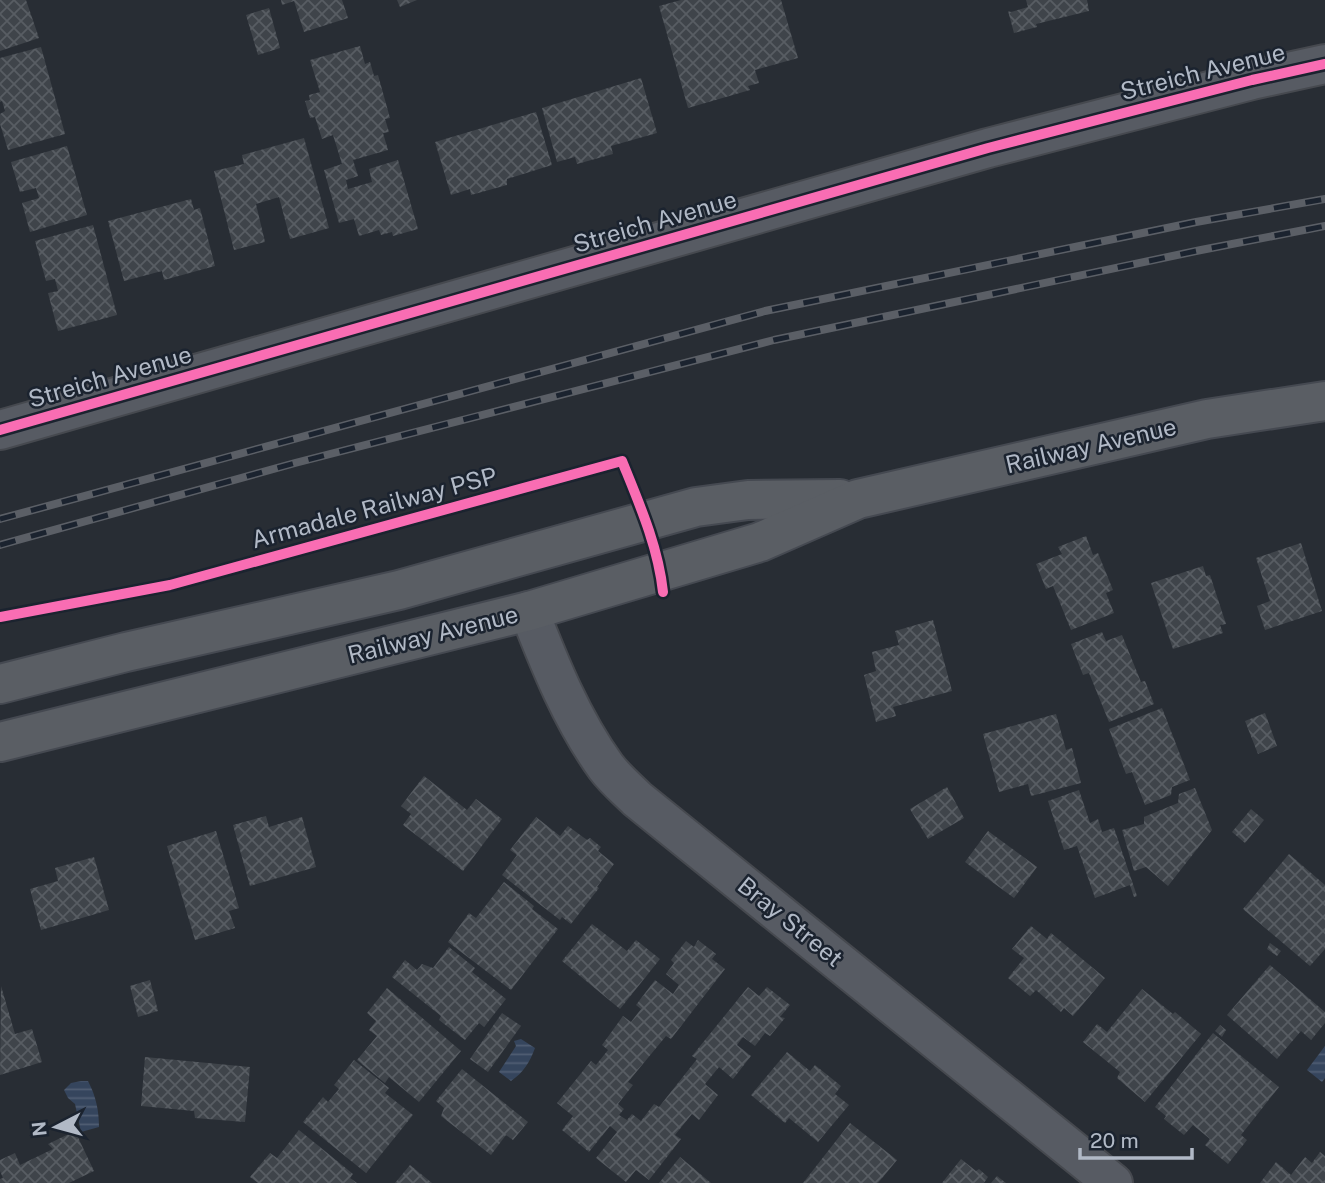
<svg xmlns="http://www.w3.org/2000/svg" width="1325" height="1183" font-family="'Public Sans',sans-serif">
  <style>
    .water { fill: url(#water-rules) }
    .building { fill: url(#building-cross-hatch) }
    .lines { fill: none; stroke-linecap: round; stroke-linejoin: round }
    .minor-casing { stroke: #46494f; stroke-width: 42 }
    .major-casing { stroke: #454951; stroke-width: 42 }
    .minor { stroke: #575b63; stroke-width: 38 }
    .major { stroke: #5a5e64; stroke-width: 38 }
    .rail-casing { stroke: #5b5f66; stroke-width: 8 }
    .rail { stroke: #1b232f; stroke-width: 5; stroke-dasharray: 16; stroke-linecap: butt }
    .cycleway-casing { stroke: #1b232f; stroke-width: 15 }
    .cycleway { stroke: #f96db3; stroke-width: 10 }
    .labels { text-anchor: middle; stroke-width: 5; stroke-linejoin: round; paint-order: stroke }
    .street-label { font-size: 24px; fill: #b1b9c6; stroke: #1b232f }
  </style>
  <defs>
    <pattern id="water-rules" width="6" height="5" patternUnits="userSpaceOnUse" patternTransform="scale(1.75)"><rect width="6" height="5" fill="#35455d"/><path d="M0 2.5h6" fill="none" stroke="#505e73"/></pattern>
    <pattern id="building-cross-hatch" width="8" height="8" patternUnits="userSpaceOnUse" patternTransform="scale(1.75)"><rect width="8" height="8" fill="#3f444a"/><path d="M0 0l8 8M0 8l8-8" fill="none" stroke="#585d63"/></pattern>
  </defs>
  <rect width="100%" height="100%" fill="#282d34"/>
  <g class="water">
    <path d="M521 1039 535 1048C530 1062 523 1073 511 1081L499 1072 516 1046 514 1041Z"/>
    <polygon points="1325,1046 1325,1078 1322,1082 1307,1070"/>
    <path d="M81 1081H88C96 1096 99 1111 99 1127L81 1132 75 1104 68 1098 64 1090 71 1083Z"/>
  </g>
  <g class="building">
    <polygon points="0,0 26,0 39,38 0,51"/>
    <polygon points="281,0 342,0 348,18 304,32 294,1 282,5"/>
    <polygon points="397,0 417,0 400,7"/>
    <polygon points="681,0 781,0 798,58 755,70 759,83 748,86 750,90 688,108 659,6"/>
    <polygon points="1026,0 1087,0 1089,11 1036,24 1037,27 1014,33 1008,11 1011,12 1028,7"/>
    <polygon points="269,8 280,48 258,55 246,15"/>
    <polygon points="360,46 365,64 370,62 374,76 378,75 390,118 385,119 389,132 383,133 388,150 353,160 358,176 346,180 348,189 372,182 369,169 398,160 418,229 393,236 392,232 381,235 379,230 359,236 354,219 339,223 324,170 342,164 333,135 322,139 315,117 310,118 305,101 310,100 309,95 320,92 310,60"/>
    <polygon points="41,47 65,134 8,150 0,124 0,114 5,111 2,101 0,102 0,58"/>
    <polygon points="641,78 657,133 611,146 613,154 577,164 575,157 557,162 542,108"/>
    <polygon points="536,112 552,165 507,179 507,185 471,195 470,189 451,195 435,142"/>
    <polygon points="304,138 329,228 290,239 279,197 256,204 265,242 234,250 214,171 244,164 242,155"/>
    <polygon points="67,146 87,215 30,232 22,203 39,198 36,188 20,192 11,162"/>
    <polygon points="191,199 194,210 200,208 215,266 164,280 162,271 124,281 108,221"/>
    <polygon points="93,225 117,315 58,331 48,293 58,291 55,279 46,281 35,241"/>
    <polygon points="1086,536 1093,555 1098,553 1113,590 1106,593 1114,613 1071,630 1053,586 1046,589 1036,564 1062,554 1058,547"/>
    <polygon points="1301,543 1322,611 1265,630 1257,606 1270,601 1256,558"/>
    <polygon points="1203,566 1206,576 1210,575 1226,624 1220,625 1223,633 1173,649 1151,583"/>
    <polygon points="933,620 952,691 893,707 896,716 876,722 864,675 876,671 872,652 899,645 895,631"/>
    <polygon points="1102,632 1106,641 1122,635 1141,682 1145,681 1154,704 1109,722 1089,673 1083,675 1071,644"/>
    <polygon points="1162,708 1190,780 1172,787 1171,795 1145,805 1132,772 1126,774 1109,729"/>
    <polygon points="1265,713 1277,746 1258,754 1245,721"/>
    <polygon points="1056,714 1066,750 1072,748 1081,783 1031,796 1028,784 999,792 983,734"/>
    <polygon points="424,776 467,810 476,799 502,819 463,871 403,825 411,814 401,806"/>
    <polygon points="947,787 964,818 928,839 910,809"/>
    <polygon points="1195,788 1212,830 1168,886 1146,867 1134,871 1122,830 1144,824 1144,817 1178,803 1179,794"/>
    <polygon points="1079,790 1090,823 1098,819 1102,832 1114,828 1137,896 1134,897 1130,885 1095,898 1077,846 1064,850 1048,801"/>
    <polygon points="1251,809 1264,820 1245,843 1232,832"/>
    <polygon points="266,816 269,827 302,817 316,867 250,886 233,825"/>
    <polygon points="536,817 560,836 568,826 587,840 590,838 601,847 598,851 614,864 597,887 599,888 571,924 562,917 560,920 502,875 517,855 510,850"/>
    <polygon points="216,831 239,908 229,911 235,928 195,940 167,846"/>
    <polygon points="988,831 1037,867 1014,898 965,862"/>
    <polygon points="1289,854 1325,885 1325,949 1310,966 1243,909"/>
    <polygon points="94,857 109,910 41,930 30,889 58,881 55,868"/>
    <polygon points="504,882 534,906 532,909 558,929 511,990 448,942 469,913 476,918"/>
    <polygon points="592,924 627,951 636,940 660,959 620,1009 562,961"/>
    <polygon points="1031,926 1047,939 1051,933 1105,978 1073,1016 1064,1008 1061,1012 1036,990 1030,996 1008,978 1024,958 1012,949"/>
    <polygon points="698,940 716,954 712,959 725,969 671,1039 666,1036 628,1082 633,1085 618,1104 624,1109 619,1115 627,1120 632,1114 641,1121 654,1104 659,1107 697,1059 692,1056 748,987 759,996 767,987 790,1005 780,1017 785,1018 770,1036 765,1033 755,1046 743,1037 737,1045 751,1056 733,1079 719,1067 705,1084 718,1095 699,1120 692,1114 675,1135 681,1139 649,1180 636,1170 626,1182 596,1158 617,1132 610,1126 589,1152 562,1130 573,1116 557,1103 591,1061 596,1065 608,1050 602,1045 623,1016 631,1022 641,1009 636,1005 655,980 673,994 679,985 666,974 674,963 671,960 686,941 694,947"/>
    <polygon points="1270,943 1281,951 1277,956 1267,949"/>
    <polygon points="449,947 475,968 472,972 506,999 484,1027 479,1023 465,1040 439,1020 441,1016 392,977 405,960 417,970 422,964 433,968"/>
    <polygon points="1270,965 1325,1012 1325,1023 1311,1040 1301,1031 1277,1059 1227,1015"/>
    <polygon points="150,980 158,1011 138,1017 130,986"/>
    <polygon points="1,986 15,1034 32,1029 42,1062 0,1075"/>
    <polygon points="387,988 461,1051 419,1102 389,1077 385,1083 357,1060 377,1036 369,1030 376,1021 367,1013"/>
    <polygon points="1142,989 1173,1014 1175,1012 1201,1034 1145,1102 1117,1078 1120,1072 1083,1042 1097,1024 1107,1032"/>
    <polygon points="502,1013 521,1026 488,1072 470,1059"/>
    <polygon points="1220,1025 1226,1030 1222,1037 1215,1031"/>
    <polygon points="1213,1033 1279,1087 1241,1135 1247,1140 1228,1164 1205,1145 1210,1139 1193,1125 1184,1135 1164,1119 1166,1116 1155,1107"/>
    <polygon points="787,1052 810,1071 815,1065 841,1086 835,1094 849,1105 818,1142 789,1118 785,1123 751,1095"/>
    <polygon points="145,1057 250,1067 245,1122 195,1118 194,1111 141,1106"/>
    <polygon points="354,1060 389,1088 385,1093 413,1115 366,1173 303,1122 323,1097 328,1102 339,1089 334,1085"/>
    <polygon points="462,1069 528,1122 513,1140 506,1135 491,1155 441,1116 444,1108 436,1101"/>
    <polygon points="850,1123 897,1160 878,1183 803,1183"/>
    <polygon points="299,1130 353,1174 350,1178 357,1183 258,1183 250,1177 270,1153 277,1158"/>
    <polygon points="75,1131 94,1171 69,1183 0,1183 0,1179 3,1178 0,1171 0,1160 15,1153 20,1165 53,1149 48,1144"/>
    <polygon points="1320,1152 1325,1156 1325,1183 1260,1183 1276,1162 1291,1175 1305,1157 1312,1163"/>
    <polygon points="680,1157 711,1183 659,1183"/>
    <polygon points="961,1159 976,1171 979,1169 988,1177 984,1183 942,1183"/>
    <polygon points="410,1165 432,1183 395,1183"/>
    <polygon points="997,1176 1006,1183 991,1183"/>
  </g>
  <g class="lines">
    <defs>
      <g id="minor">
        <polyline points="0,430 988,148 1252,80 1325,64"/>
        <path d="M529 611C550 665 572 720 606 767 615 779 627 789 637 799L1113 1183"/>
      </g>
      <g id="major">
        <polyline points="0,684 126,652 399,590 696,507 748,500 840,499"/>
        <polyline points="0,742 529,611 760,542 858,499 1207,419 1325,401"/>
      </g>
    </defs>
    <use href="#minor" class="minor-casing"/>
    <use href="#major" class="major-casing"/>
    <use href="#minor" class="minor"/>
    <use href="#major" class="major"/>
    <defs>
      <g id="rail">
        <polyline points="0,519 765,311 1196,222 1325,199"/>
        <polyline points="0,545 295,463 774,340 1201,250 1325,226"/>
      </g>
    </defs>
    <use href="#rail" class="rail-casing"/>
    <use href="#rail" class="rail"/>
    <defs>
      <g id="cycleway">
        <polyline points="0,430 988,148 1252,80 1325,64"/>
        <path d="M0 617 170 585 622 461C639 503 658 546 663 592"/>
      </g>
    </defs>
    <use href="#cycleway" class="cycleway-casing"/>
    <use href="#cycleway" class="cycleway"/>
  </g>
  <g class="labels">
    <g class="street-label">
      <text transform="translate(1203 72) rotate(-14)" y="8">Streich Avenue</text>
      <text transform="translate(655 222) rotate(-16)" y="8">Streich Avenue</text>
      <text transform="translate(110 377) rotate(-16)" y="8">Streich Avenue</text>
      <text transform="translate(1091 446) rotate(-13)" y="8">Railway Avenue</text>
      <text transform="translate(374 508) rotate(-15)" y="8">Armadale Railway PSP</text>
      <text transform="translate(433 635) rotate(-14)" y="8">Railway Avenue</text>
      <text transform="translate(790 922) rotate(39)" y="8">Bray Street</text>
    </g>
  </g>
  <g transform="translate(56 1127) rotate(264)" stroke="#1b232f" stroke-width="5" paint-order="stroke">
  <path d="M0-5L12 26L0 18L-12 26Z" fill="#b1b9c6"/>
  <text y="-10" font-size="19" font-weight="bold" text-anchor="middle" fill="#b1b9c6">N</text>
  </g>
  <path d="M1080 1148v10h112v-10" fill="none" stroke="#b1b9c6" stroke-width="3.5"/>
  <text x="1090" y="1148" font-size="21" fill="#b1b9c6" stroke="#1b232f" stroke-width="5" paint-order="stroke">20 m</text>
</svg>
